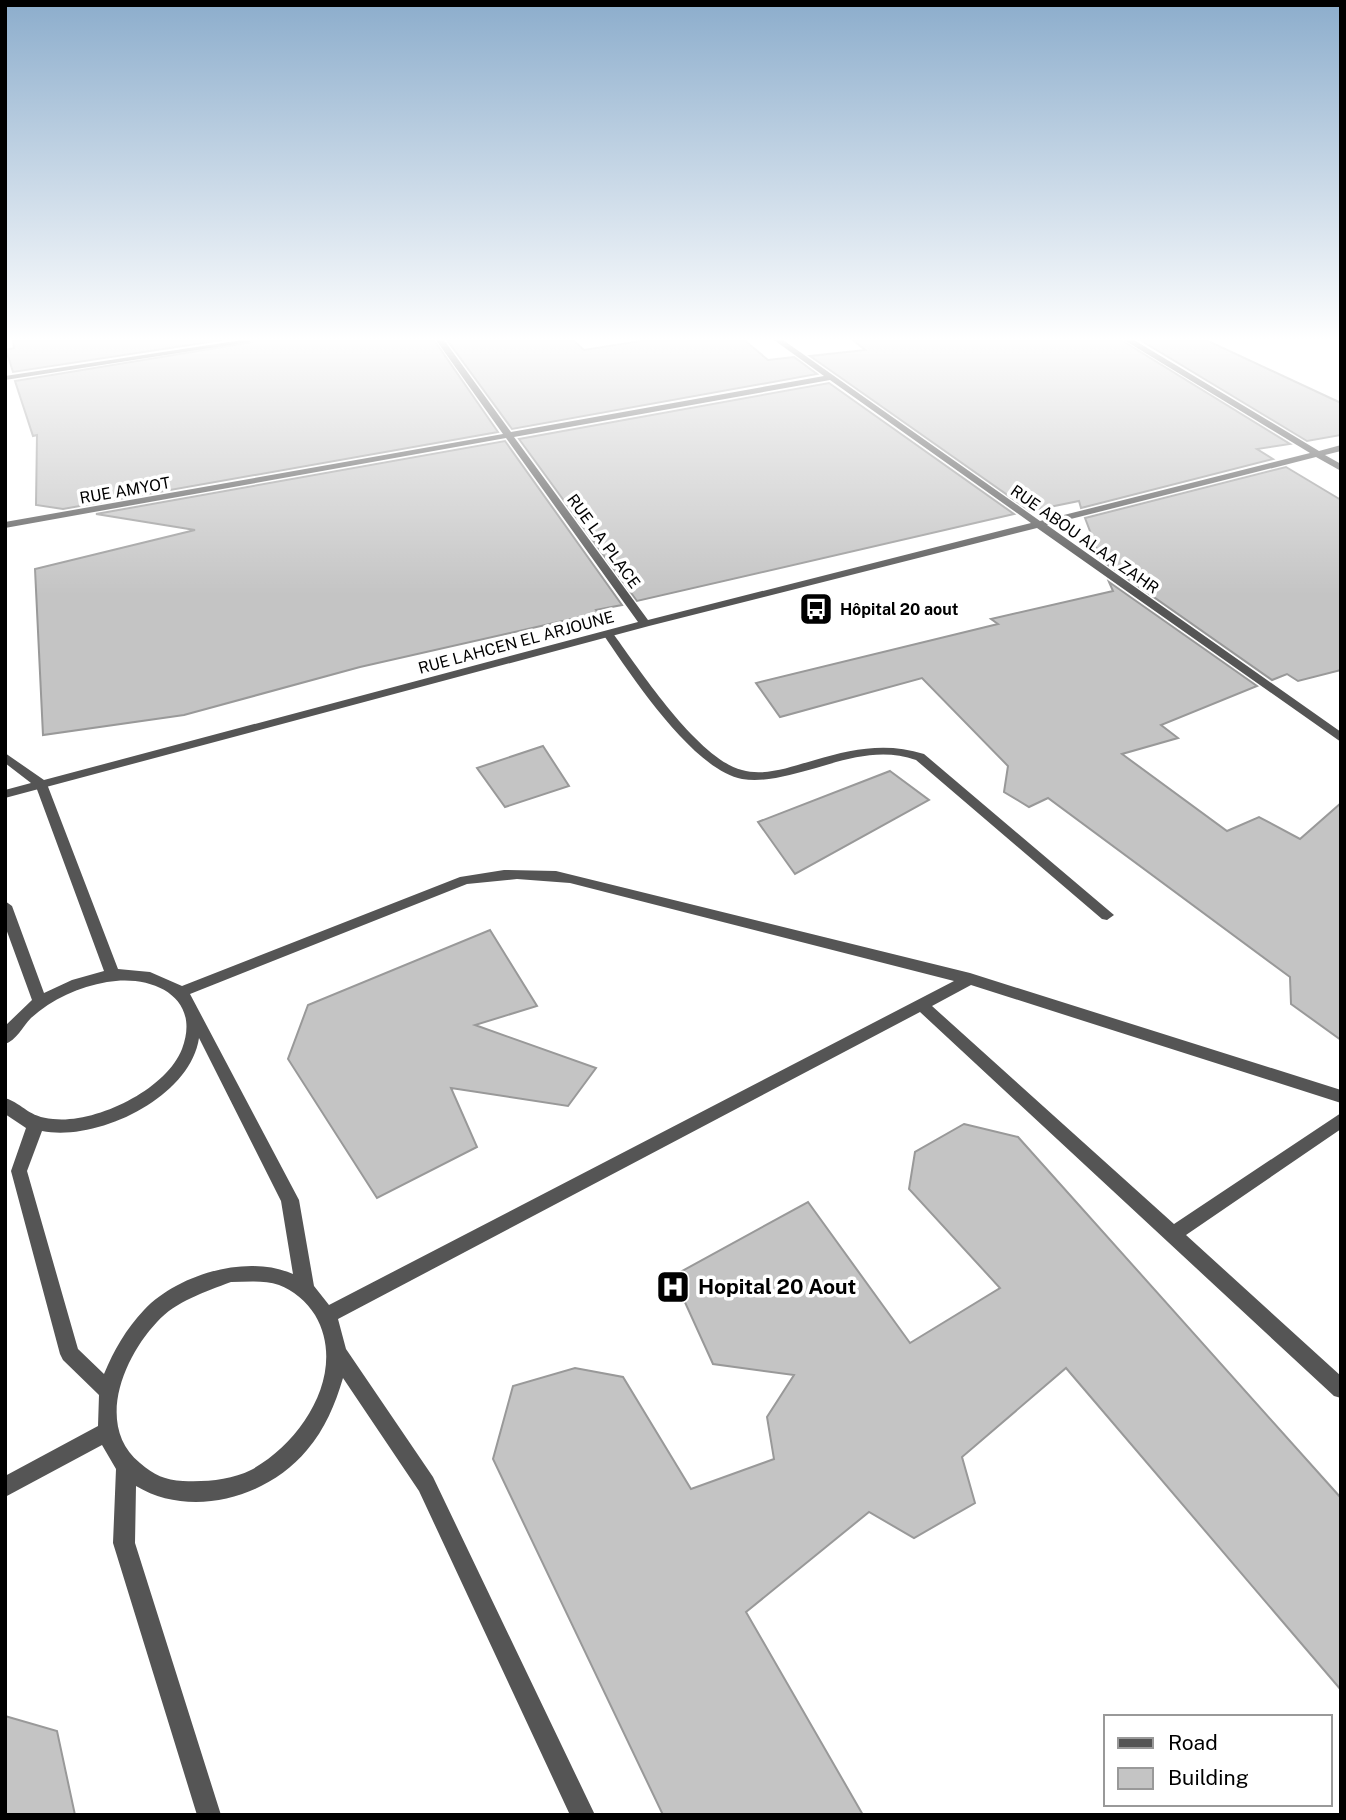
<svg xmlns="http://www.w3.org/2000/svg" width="1346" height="1820" font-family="'Public Sans',sans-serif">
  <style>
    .building { fill: #c4c4c4; stroke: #999; stroke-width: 2 }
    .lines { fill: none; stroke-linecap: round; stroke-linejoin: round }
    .service { fill: #555; fill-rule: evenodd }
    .minor { fill: #555; fill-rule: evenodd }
    .labels { text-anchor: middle; stroke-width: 7; stroke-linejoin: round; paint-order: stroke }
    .far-street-label { font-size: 16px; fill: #000; stroke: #fff }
    .far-poi-label { font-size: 16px; font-weight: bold; fill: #000; stroke: #fff; text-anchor: start }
    .near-poi-label { font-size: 21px; font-weight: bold; fill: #000; stroke: #fff; text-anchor: start }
  </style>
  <rect width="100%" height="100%" fill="#fff"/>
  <g class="building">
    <polygon points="13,340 222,340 13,372 6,350 14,348"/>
    <polygon points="265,340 434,340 498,432 63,509 36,505 37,435 33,436 15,381"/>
    <polygon points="447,340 573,340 584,350 647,340 744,340 768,360 794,357 817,374 512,429"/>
    <polygon points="853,340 1121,340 1290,444 1257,449 1273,459 1081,508 1079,501 1030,511 810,356 865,350"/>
    <polygon points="1140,340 1206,340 1341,403 1341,435 1307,441"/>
    <polygon points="829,383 1014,514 637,601 519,439"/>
    <polygon points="505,441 622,605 596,610 598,613 360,667 184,715 43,735 35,569 195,530 96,514"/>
    <polygon points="1286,467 1341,500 1341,670 1298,681 1287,674 1272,680 1101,560 1085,518"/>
    <polygon points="1109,582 1257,686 1161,725 1178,738 1122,754 1227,831 1259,817 1300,839 1341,803 1341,1040 1291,1004 1290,977 1048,798 1029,807 1004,792 1008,766 922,678 780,717 756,683 998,624 991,619 1113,591"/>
    <polygon points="543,746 569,786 505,807 477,768"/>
    <polygon points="890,771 929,800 795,874 758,822"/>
    <polygon points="490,930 537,1006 475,1025 596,1068 568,1106 451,1088 477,1147 377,1198 288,1059 308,1005"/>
    <polygon points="964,1124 1018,1137 1341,1498 1341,1690 1066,1368 962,1457 975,1503 914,1538 869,1512 746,1612 863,1815 663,1815 493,1459 513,1386 575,1368 623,1377 691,1489 774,1459 767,1417 794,1375 713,1364 673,1276 808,1202 910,1343 1000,1288 909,1189 915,1152"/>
    <polygon points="5,1716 57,1731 75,1815 5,1815"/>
  </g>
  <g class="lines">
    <g class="service">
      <path d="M608 631 612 632C639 669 698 759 742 770 765 777 793 766 815 760 852 749 886 742 924 754L1114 915 1107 920 1102 919 916 760C882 748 849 758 816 768 793 774 766 783 742 779 693 770 630 674 603 634Z"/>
      <path d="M41 780 47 784 118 969 150 972 182 986 460 877 504 870 556 871 970 973 1341 1090V1103L971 985 932 1006 1174 1224 1341 1113V1129L1186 1235 1341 1376V1398L1334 1396 920 1012 338 1319 346 1349 433 1477 595 1815H570L419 1491 343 1378C335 1405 325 1429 307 1450 267 1498 191 1519 136 1486L135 1543 221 1815H197L113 1543 116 1469 102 1445 5 1497V1476L98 1426 99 1395 63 1360 60 1354 11 1171 26 1128 5 1114V1098C25 1105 28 1117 53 1119 95 1124 166 1090 182 1049 202 996 151 974 107 982 79 987 52 999 31 1018 23 1026 16 1041 5 1044V1026L32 1000 5 926V901L12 906 44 993 72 980 104 971 35 784ZM517 879 570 883 954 981 329 1305 314 1286 299 1200 190 994 467 884ZM199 1038 281 1201 293 1274C247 1254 178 1274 144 1310 126 1329 114 1350 104 1374L78 1349 27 1171 42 1131C97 1142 190 1098 199 1038ZM231 1282C247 1282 264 1280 279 1285 293 1290 307 1302 315 1315 348 1371 303 1442 251 1470 231 1480 206 1482 183 1481 165 1480 154 1475 140 1463 95 1426 123 1358 157 1322 176 1301 205 1292 231 1282Z"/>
    </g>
    <g class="minor">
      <polygon points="242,340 263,340 5,380 5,376"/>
      <path d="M436 340H444L511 432 824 376 774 340H783L1040 521 1310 453 1124 340H1134L1319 451 1341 445V451L1325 455 1341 464V471L1316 457 1047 525 1341 732V742L1037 528 649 626 5 798V790L31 783 5 763V753L44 780 638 622 506 438 5 528V522L503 434ZM830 380 1031 523 648 620 514 437Z"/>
    </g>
  </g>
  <linearGradient id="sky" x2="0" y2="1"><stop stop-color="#8cadcc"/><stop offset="0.57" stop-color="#fff"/><stop offset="1" stop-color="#fff" stop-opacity="0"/></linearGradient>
  <rect width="1346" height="595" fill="url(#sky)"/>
  <defs>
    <symbol id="bus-square" viewBox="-11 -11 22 22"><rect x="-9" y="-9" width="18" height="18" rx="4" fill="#000" stroke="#fff"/><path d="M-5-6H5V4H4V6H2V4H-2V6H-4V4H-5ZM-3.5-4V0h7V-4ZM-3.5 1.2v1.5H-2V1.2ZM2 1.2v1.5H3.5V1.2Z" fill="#fff"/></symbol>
    <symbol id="hospital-square" viewBox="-11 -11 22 22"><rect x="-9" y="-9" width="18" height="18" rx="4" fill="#000" stroke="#fff"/><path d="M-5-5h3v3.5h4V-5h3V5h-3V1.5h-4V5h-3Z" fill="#fff"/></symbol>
  </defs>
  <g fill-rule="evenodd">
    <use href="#bus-square" x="797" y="590" width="38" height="38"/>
    <use href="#hospital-square" x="654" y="1268" width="38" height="38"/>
  </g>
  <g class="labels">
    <g class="far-street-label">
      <text transform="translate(125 490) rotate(-10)" y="6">RUE AMYOT</text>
      <text transform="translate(1085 539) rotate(35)" y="6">RUE ABOU ALAA ZAHR</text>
      <text transform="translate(604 541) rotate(54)" y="6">RUE LA PLACE</text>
      <text transform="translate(516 642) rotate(-15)" y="6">RUE LAHCEN EL ARJOUNE</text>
    </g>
    <g class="far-poi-label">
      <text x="840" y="615">Hôpital 20 aout</text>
    </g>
    <g class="near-poi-label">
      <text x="698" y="1294">Hopital 20 Aout</text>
    </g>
  </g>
  <rect width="1346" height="1820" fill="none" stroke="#000000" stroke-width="14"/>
  <rect x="1104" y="1715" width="228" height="91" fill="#ffffff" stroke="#999999" stroke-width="2"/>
  <rect x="1118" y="1738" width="35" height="10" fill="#555555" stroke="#999999" stroke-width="2"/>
  <text x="1168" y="1750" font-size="21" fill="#000000">Road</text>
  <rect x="1118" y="1768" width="35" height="21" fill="#c4c4c4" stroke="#999999" stroke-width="2"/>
  <text x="1168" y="1785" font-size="21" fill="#000000">Building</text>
</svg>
